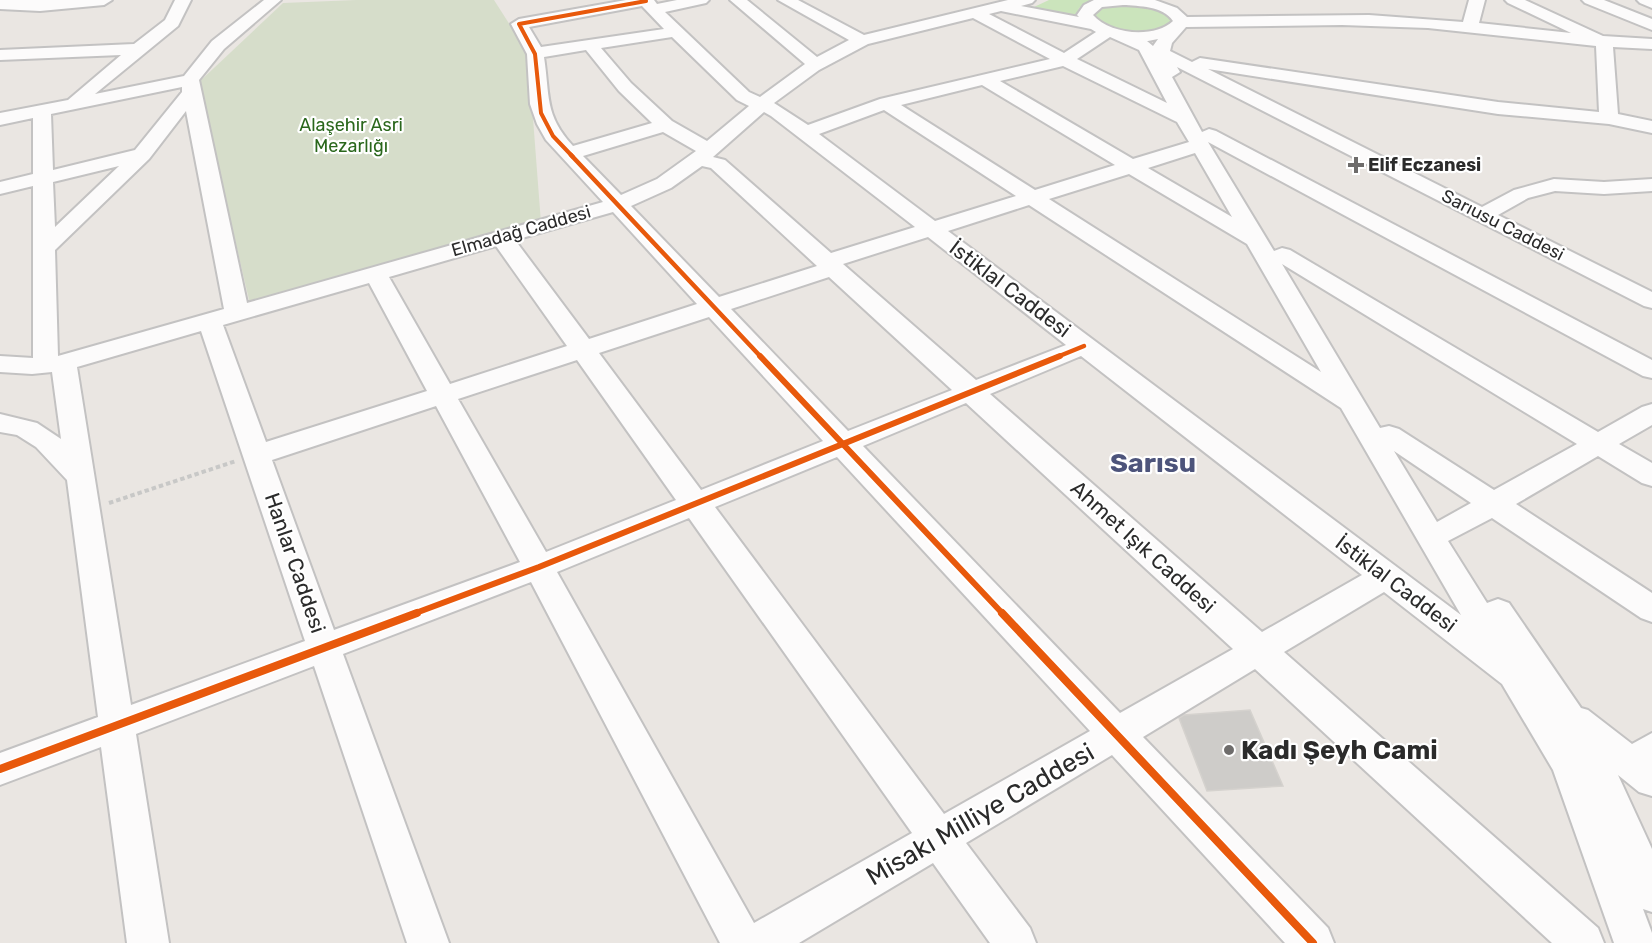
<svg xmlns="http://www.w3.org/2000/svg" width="1652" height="943" font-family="Rubik,sans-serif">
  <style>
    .green { fill: #cbe4bc }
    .cemetery { fill: #d6ddca }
    .building { fill: #ceccc9; stroke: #d5d2ce; stroke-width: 1.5 }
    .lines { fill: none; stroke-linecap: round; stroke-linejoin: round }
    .minor-casing { stroke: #c3c2c2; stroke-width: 4 }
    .path { stroke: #c8c8c7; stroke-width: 4; stroke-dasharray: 4.5 3; stroke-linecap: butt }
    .minor { fill: #fcfbfb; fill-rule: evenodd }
    .cycleway-far3-casing { stroke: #fff; stroke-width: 6 }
    .cycleway-far2-casing { stroke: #fff; stroke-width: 8 }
    .cycleway-far1-casing { stroke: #fff; stroke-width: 10 }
    .cycleway-casing { stroke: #fff; stroke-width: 11 }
    .cycleway-far3 { stroke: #e8590c; stroke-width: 4 }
    .cycleway-far2 { stroke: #e8590c; stroke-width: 4.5 }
    .cycleway-far1 { stroke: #e8590c; stroke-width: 6 }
    .cycleway { stroke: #e8590c; stroke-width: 8 }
    .poi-dot { fill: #6e6c6b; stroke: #fff; stroke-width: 2 }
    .labels { text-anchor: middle; stroke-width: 4.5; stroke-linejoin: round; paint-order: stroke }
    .far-park-label { font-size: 18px; fill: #2a671c; stroke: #fff }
    .far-poi-label { font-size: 18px; font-weight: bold; fill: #2b2b2b; stroke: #fff; text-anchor: start }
    .far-street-label { font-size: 18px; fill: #2b2b2b; stroke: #fff }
    .street-label { font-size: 21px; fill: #2b2b2b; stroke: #fff }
    .near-poi-label { font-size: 26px; font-weight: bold; fill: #2b2b2b; stroke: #fff; text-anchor: start }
    .near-street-label { font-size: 26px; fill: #2b2b2b; stroke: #fff }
    .district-label { font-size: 27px; font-weight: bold; fill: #4d547b; stroke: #fff }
  </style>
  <rect width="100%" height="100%" fill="#eae6e2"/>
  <g class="green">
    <polygon points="1049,0 1093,0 1079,8 1076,18 1043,11 1034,7"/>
    <path d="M1118 4C1140 5 1159 5 1175 20 1171 24 1165 30 1160 32 1143 38 1108 31 1096 18V13L1100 9Z"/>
  </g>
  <polygon class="cemetery" points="356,0 494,0 528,53 541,223 250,304 198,83 283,3"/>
  <polygon class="building" points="1250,710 1283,786 1207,791 1179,718 1184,715"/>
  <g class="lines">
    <defs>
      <g id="minor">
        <polygon points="0,0 112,0 104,5 40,11 0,9"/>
        <path d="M175 0H191L178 26 95 94 184 76 212 41 264 0H281L224 49 199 80 247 303 603 202 546 140 537 124 530 104 527 54 511 24 519 19 626 0H654L657 4 677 0H709L706 3 665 12 749 92 760 97 805 64 730 0H747L817 57 849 40 778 0H798L864 35 1008 0H1035L1032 3 1021 6 1079 17 1077 15 1084 5 1094 0H1155L1177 8 1187 17 1369 15 1463 22 1469 0H1485L1479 23 1571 33 1508 3 1505 0H1525L1603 36 1652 39V49L1613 47 1618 114 1652 121V133L1609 124 1498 114 1208 69 1482 207 1514 190 1554 179 1604 182 1652 179V191L1604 194 1555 191 1528 198 1498 215 1652 292V308L1644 306 1177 67 1180 72 1172 77 1202 132 1209 129 1216 131 1652 360V378L1643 376 1208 142 1274 251 1282 248 1290 250 1598 432 1642 407 1652 404V425L1619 444 1652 463V486L1642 483 1598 456 1516 504 1652 593V622L1641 618 1492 518 1448 541 1487 603 1498 599 1509 603 1581 708 1588 710 1632 744 1652 733V796L1639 792 1618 775 1652 849V912L1643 909 1652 933V943H1614L1553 770 1502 684 1384 592 1284 652 1598 928 1604 943H1552L1255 669 1143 737 1328 928 1334 943H1285L1112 755 966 843 1030 928 1036 943H990L933 863 799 943H720L531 582 343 654 449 943H407L314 666 136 734 169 943H127L101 747 0 785V753L98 717 67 480 36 447 17 435 0 432V414L37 423 61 439 52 372 32 374 0 372V356L33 358V186L0 194V182L33 174V118L0 125V113L68 100 121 55 0 60V50L134 44 165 20ZM1123 5C1139 6 1163 6 1173 21 1154 39 1109 34 1093 15L1102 7ZM642 6 664 29 541 47 529 27ZM1001 11 1091 29 1096 32 1064 53 989 14ZM973 18 1050 59 880 99 808 125 774 103 819 70 868 44ZM1342 25 1428 28 1596 46 1599 112 1498 102 1200 58 1192 62 1170 51 1172 43 1186 27ZM672 37 737 100 749 106 707 141 672 121 631 83 601 48ZM1110 37 1139 50 1167 103 1077 59ZM1158 39 1153 46 1147 41H1148ZM586 50 619 91 652 123 573 146C544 115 550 95 544 57ZM1063 66 1177 122 1189 142 1133 159 1000 81ZM982 85 1115 165 1035 190 901 105ZM182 87V92L135 150 53 170 51 114ZM884 110 1016 196 935 221 819 134ZM186 111 224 309 58 356 55 250 149 159ZM764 112 771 116 915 227 831 253 725 160 713 157ZM663 132 696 151 657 179 621 195 583 156ZM1195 153 1232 217 1148 168ZM119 166 55 227 53 182ZM702 166 711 168 817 266 719 297 631 206 671 188ZM1129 174 1247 244 1321 372 1049 199ZM1029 205 1341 408 1461 615 948 231ZM613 212 697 304 589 339 515 240ZM928 237 1066 345 976 380 843 264ZM496 246 567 346 450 384 389 277ZM1282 264 1577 444 1494 490 1399 429 1389 426 1380 428ZM829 277 952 390 848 431 731 309ZM369 283 427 391 266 442 223 325ZM709 317 823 441 701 490 599 353ZM201 331 305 641 131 705 77 367ZM1081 356 1362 575 1262 632 990 394ZM577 360 676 500 546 552 458 399ZM966 403 1233 649 1120 713 863 446ZM436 406 520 562 334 630 272 460ZM1394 451 1471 503 1437 522ZM837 457 1090 731 944 814 715 507ZM689 518 912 833 754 923 557 572Z"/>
        <polygon points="1582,0 1604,0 1652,19 1652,30 1585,3"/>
        <polygon points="1637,0 1652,0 1652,8 1640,3"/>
      </g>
    </defs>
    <use href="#minor" class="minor-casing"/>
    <polyline class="path" points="109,503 236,461"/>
    <use href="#minor" class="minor"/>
    <defs>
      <polyline id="cycleway-far3" points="573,157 553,136 541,113 535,54 519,24 646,1"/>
      <g id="cycleway-far2">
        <polyline points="571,155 761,357"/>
        <polyline points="1057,357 1084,346"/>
      </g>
      <g id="cycleway-far1">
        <polyline points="760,356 1003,614"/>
        <polyline points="413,614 539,567 1060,356"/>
      </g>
      <g id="cycleway">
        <polyline points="1002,613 1313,943"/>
        <polyline points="0,769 417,613"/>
      </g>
    </defs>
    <use href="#cycleway-far3" class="cycleway-far3-casing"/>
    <use href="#cycleway-far2" class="cycleway-far2-casing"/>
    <use href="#cycleway-far1" class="cycleway-far1-casing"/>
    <use href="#cycleway" class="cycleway-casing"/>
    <use href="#cycleway-far3" class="cycleway-far3"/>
    <use href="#cycleway-far2" class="cycleway-far2"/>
    <use href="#cycleway-far1" class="cycleway-far1"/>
    <use href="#cycleway" class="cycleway"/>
  </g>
  <g class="poi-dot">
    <path d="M1353 156h6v6h6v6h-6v6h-6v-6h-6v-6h6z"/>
    <circle cx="1229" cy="750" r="6"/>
  </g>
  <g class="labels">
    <g class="far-park-label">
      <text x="351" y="131">Alaşehir Asri<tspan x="351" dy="21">Mezarlığı</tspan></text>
    </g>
    <g class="far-poi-label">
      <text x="1368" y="171">Elif Eczanesi</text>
    </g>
    <g class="far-street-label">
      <text transform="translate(1503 225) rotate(27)" y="6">Sarıusu Caddesi</text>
      <text transform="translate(521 231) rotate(-16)" y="6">Elmadağ Caddesi</text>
    </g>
    <g class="street-label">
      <text transform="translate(1010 289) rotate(37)" y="7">İstiklal Caddesi</text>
      <text transform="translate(1143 547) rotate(42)" y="7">Ahmet Işık Caddesi</text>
      <text transform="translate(295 563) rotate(71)" y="7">Hanlar Caddesi</text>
      <text transform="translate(1396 584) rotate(37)" y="7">İstiklal Caddesi</text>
    </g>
    <g class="near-poi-label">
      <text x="1241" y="759">Kadı Şeyh Cami</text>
    </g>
    <g class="near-street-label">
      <text transform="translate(980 814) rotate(-30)" y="9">Misakı Milliye Caddesi</text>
    </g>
    <g class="district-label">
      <text x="1153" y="472">Sarısu</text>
    </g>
  </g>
</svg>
